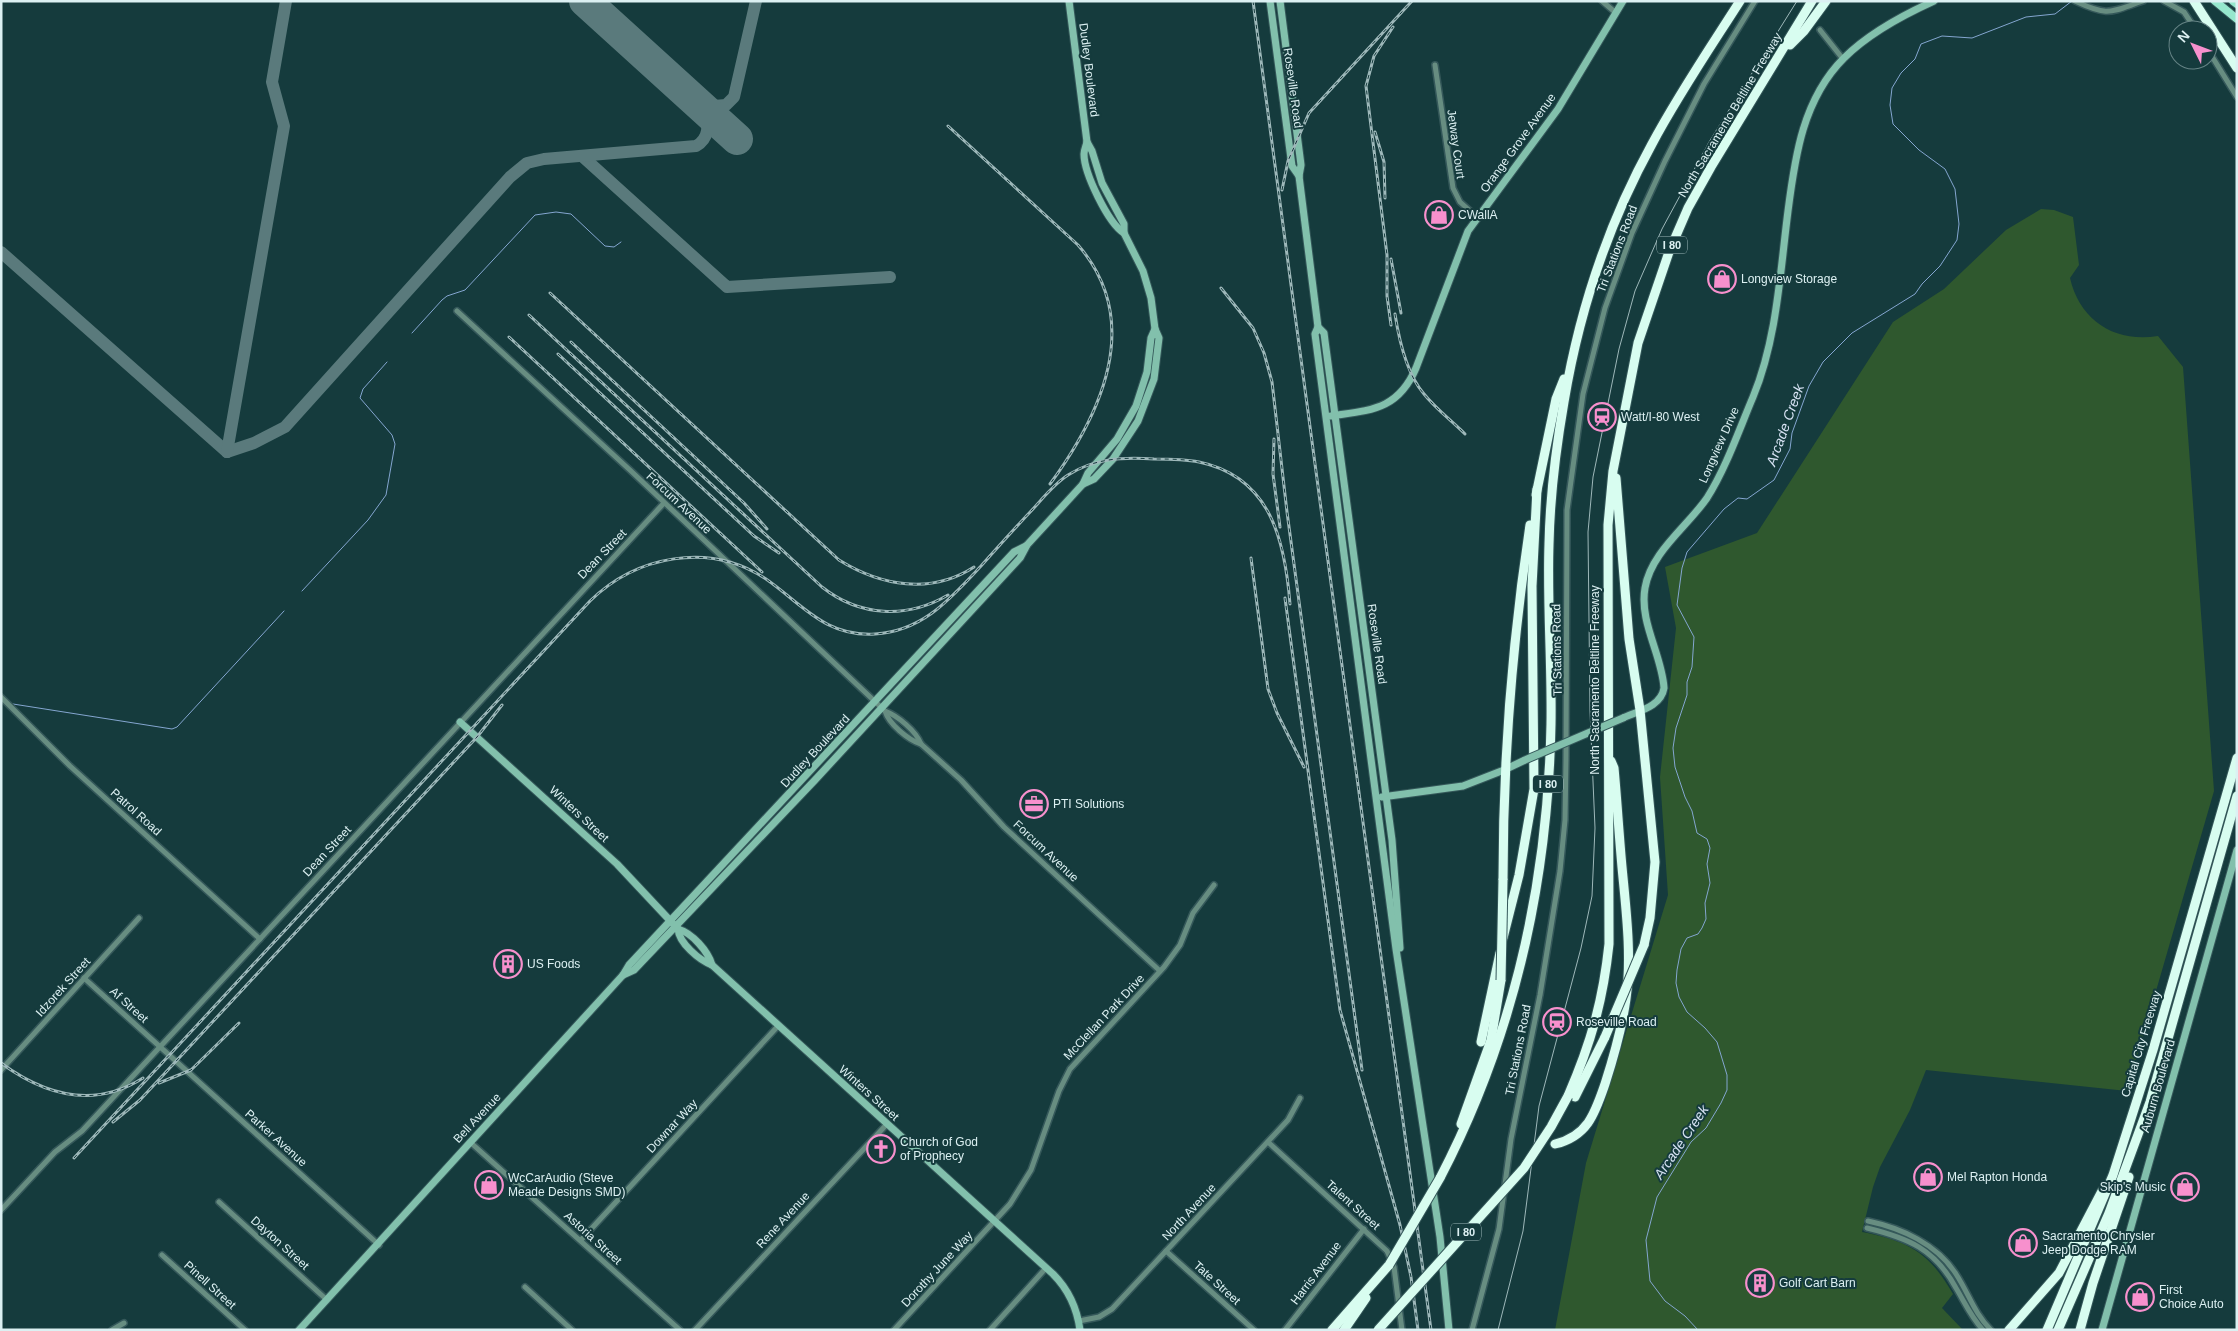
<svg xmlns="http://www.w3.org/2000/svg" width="2238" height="1331" font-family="Helvetica,sans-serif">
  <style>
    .green { fill: #2f582e }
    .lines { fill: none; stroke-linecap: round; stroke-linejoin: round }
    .stream { stroke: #84a6d0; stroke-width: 1 }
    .taxiway { stroke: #5a7a7c; stroke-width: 12 }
    .runway { stroke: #5a7a7c; stroke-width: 32 }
    .street-casing { stroke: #35585a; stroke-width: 8 }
    .secondary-casing { stroke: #35585a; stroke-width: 9 }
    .primary-casing { stroke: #35585a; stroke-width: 10 }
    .highway-casing { stroke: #35585a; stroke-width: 11 }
    .street { stroke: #678d81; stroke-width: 5 }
    .secondary { stroke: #82c0ac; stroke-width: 7 }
    .primary { stroke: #96e7cd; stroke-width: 8 }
    .highway { stroke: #d8fdf0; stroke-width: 9 }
    .tram { stroke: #9eb8ba; stroke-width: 1 }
    .rail-casing { stroke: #9eb8ba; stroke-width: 3 }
    .rail { stroke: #153b3d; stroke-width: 1; stroke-dasharray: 4; stroke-linecap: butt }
    .secondary-bridge-casing { stroke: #35585a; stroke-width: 9; stroke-linecap: butt }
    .highway-bridge-casing { stroke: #35585a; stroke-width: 11; stroke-linecap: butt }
    .secondary-bridge { stroke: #82c0ac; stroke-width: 7 }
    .highway-bridge { stroke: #d8fdf0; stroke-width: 9 }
    .labels { text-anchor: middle; stroke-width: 4; stroke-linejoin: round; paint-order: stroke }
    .shield { fill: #153b3d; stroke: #a0babc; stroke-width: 1 }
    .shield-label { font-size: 11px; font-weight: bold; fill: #dcf0f2 }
    .street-label { font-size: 12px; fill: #dcf0f2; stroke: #153b3d }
    .poi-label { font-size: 12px; fill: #dcf0f2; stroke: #153b3d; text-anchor: start }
    .water-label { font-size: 14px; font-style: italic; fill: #d6e2f3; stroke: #153b3d }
  </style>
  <rect width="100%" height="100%" fill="#153b3d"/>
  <path class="green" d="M2041 209 2054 210 2073 217 2079 265 2070 278C2080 321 2115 343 2158 336L2183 367 2214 791 2127 1091 1926 1070 1910 1110 1880 1167 1873 1187 1862 1232C1908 1241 1929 1252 1953 1294L1942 1308 1963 1330H1555L1586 1163 1668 895 1660 777 1676 628 1665 567 1757 533 1893 322 1944 289 2006 230Z"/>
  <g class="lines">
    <g class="stream">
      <polyline points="412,333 442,300 447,296 465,290 535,215 556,212 571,214 605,246 614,247 621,242"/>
      <polyline points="302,591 368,520 386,495 395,444 392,435 360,398 363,389 387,362"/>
      <polyline points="13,704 172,729 177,727 284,611"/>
      <polyline points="1698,1330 1685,1316 1665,1301 1650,1281 1646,1240 1657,1197 1691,1142 1706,1128 1721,1103 1727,1090 1727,1075 1717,1042 1705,1028 1687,1012 1679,997 1676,983 1677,970 1681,949 1687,938 1698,934 1702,928 1706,919 1705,903 1710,883 1707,864 1710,848 1707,839 1697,833 1692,811 1685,797 1675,767 1673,748 1676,728 1687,695 1687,682 1692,667 1694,637 1677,605 1682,568 1687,552 1724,509 1738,498 1747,499 1774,480 1790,449 1792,433 1809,386 1823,362 1852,333 1915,294 1922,284 1940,266 1957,240 1959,224 1955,189 1945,169 1919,150 1893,124 1890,105 1892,88 1901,73 1915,59 1921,44 1942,36 1972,38 2026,17 2055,14 2072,1"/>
    </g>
    <g class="taxiway">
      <polyline points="702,107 726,105 734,97 756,1"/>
      <polyline points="582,156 727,287 890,277"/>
      <polyline points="1,252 227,452"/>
      <path d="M227 452 254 443 285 427 510 177 527 163 544 159 696 146C710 138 708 125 706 111"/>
      <polyline points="227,452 284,126 272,82 286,1"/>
    </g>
    <polyline class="runway" points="585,1 737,139"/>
    <defs>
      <g id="street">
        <polyline points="1602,1 1616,13"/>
        <path d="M2075 1C2109 17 2110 12 2143 1"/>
        <polyline points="2164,1 2184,12 2196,30"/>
        <polyline points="1820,30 1843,59"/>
        <polyline points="2208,50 2237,97"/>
        <polyline points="1435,65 1453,188 1460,202 1477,217"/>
        <path d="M457 311 631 471 885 711C898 716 916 731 921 744L961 780 1004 827 1160 971"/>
        <polyline points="1,697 70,766 260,939"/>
        <path d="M885 711C889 724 908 740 921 744"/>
        <polyline points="84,978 379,1245"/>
        <polyline points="1,1070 139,918"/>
        <polyline points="470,1142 680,1330"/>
        <polyline points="1268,1142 1387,1251 1394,1267 1402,1330"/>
        <polyline points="219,1202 327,1300"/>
        <polyline points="1,1210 55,1152 82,1131 664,503"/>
        <path d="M1868 1221C1901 1228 1937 1244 1956 1274 1969 1294 1974 1313 1991 1330"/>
        <path d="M1867 1228C1908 1238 1935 1249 1956 1288 1965 1303 1971 1317 1983 1330"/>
        <polyline points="581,1240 778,1026"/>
        <polyline points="1166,1251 1254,1330"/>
        <polyline points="162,1255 245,1330"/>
        <polyline points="525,1287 572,1330"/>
        <polyline points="1079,1321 1099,1317 1112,1309 1288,1120 1300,1098"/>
        <polyline points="112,1330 124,1323"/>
        <polyline points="695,1330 887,1124"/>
        <polyline points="894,1330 1010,1204 1031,1170 1059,1091 1070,1069 1164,967 1180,945 1193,913 1214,885"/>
        <polyline points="990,1330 1046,1268"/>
        <polyline points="1285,1330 1364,1229"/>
        <polyline points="1472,1330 1499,1229 1511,1139 1540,995 1560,871 1565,820 1566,760 1567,510 1583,394 1605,308 1632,233 1665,161 1704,84 1755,1"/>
      </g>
      <g id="secondary">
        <path d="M1069 1 1087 142C1086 146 1084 150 1084 154 1084 173 1108 223 1124 233"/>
        <polyline points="1270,1 1292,166 1299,176"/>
        <polyline points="1280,1 1301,165 1299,176 1318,327 1324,333 1325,341 1392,840 1400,948"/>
        <polyline points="1318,327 1315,334 1396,949 1440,1237 1449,1330"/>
        <path d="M1331 416C1371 410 1398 410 1416 368L1468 231 1558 109 1623 1"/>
        <polyline points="1083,484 1094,479 1113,459 1138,421 1154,379 1159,338 1155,329 1151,298 1143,271 1124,233 1124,224 1102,183 1092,151 1087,142"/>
        <path d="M1623 718C1638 711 1661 707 1664 688 1662 655 1639 622 1645 588 1651 552 1687 527 1707 498 1726 468 1739 430 1753 397 1777 339 1780 273 1788 211 1795 156 1803 99 1844 58 1868 34 1903 15 1934 1"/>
        <path d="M460 722 617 864 678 929C692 933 708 951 712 965"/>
        <polyline points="1382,797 1463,786 1504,770 1525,760"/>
        <path d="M678 929C679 943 699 960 712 965L1053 1274C1069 1290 1077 1308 1080 1330"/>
        <polyline points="623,975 629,965 1014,552 1026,546"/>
        <polyline points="299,1330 623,975 634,970 815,780 1020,558 1027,545 1083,484 1088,473 1117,439 1136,406 1147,372 1151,338 1155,329"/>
        <polyline points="2102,1330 2237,850"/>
      </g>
      <g id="primary">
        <polyline points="2215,1 2237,19"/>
        <polyline points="2233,1 2237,4"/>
      </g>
      <g id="highway">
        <polyline points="2194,1 2237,68"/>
        <polyline points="1790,45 1804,31 1826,1"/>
        <polyline points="1616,478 1629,639 1640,710 1655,862 1650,918 1644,945"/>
        <polyline points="1536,495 1556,399 1564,379"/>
        <path d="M1503 880C1503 761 1512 643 1530 525"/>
        <polyline points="1503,938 1519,875 1534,789 1532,586 1537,489"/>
        <polyline points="1481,1042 1500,953"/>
        <path d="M1568 1096C1591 1043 1603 1001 1609 944L1608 525 1613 471 1638 343 1669 252 1688 208 1711 167 1812 1"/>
        <polyline points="1575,1097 1605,1037"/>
        <polyline points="1461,1124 1491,1040 1501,980"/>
        <path d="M1555 1144C1588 1136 1595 1113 1605 1084 1614 1056 1622 1028 1626 999 1632 956 1626 910 1622 867 1619 834 1617 801 1614 768L1611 761"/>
        <path d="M1440 1178C1514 1036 1548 884 1551 724 1552 664 1547 604 1549 544 1550 496 1556 448 1564 402 1579 312 1608 224 1652 144 1678 95 1710 48 1740 1"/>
        <polyline points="1332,1330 1389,1265"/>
        <polyline points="1344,1330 1366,1298"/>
        <polyline points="2009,1330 2059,1273 2102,1191"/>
        <polyline points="2047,1330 2113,1175 2153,1050 2237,758"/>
        <polyline points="2058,1330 2109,1213 2150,1102 2237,796"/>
        <polyline points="2080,1330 2093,1283 2129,1177"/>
      </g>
    </defs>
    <use href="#street" class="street-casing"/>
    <use href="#secondary" class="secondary-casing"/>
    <use href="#primary" class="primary-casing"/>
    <use href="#highway" class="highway-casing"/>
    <use href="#street" class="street"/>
    <use href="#secondary" class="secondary"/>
    <use href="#primary" class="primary"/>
    <use href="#highway" class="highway"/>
    <polyline class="tram" points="1498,1330 1523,1231 1539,1106 1581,948 1592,896 1595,828 1590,711 1588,532 1593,477 1619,349 1635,291 1662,229 1709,142 1797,1"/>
    <defs>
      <g id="rail">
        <polyline points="1253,1 1431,1330"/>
        <path d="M948 126 1078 245C1144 321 1102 413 1050 484"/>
        <polyline points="1375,132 1384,162 1385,198"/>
        <polyline points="1282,190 1288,161 1309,113 1412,1"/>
        <polyline points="1391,259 1401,313"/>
        <polyline points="1221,288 1253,328 1264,353 1272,382 1287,512 1362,1070"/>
        <path d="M550 293 839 560C881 586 931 595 974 567"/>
        <path d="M1395 314C1399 340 1406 373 1424 394 1436 409 1452 421 1465 434"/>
        <path d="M529 315 822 587C860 617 907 619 948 595"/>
        <polyline points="1391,325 1387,296 1387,255 1366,86 1374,56 1393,27"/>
        <polyline points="509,337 762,572"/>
        <polyline points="571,342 744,503 767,529"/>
        <polyline points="558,354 754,536 779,553"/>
        <polyline points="1274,439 1273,474 1280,527"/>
        <polyline points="1251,558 1268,689 1277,713 1304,767"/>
        <polyline points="1285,598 1340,1010 1400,1225 1411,1277 1418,1330"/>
        <path d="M1 1063C46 1096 94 1109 143 1078"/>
        <polyline points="159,1083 191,1070 239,1023"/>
        <polyline points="113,1122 140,1100 477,737 502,705"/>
        <path d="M74 1158 590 601C636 556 709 541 766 579 802 604 825 637 875 634 923 631 950 599 981 566 998 547 1015 528 1032 510 1043 498 1054 484 1068 475 1095 458 1123 457 1154 459 1169 459 1184 459 1199 462 1271 477 1285 541 1290 604"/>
      </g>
    </defs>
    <use href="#rail" class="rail-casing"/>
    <use href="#rail" class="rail"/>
    <defs>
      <polyline id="secondary-bridge" points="1525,760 1623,718"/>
      <g id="highway-bridge">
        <polyline points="1501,980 1503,880"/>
        <polyline points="1605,1037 1644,945"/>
        <polyline points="1389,1265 1440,1178"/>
        <polyline points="1378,1330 1524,1168 1551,1127 1568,1096"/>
      </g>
    </defs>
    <use href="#secondary-bridge" class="secondary-bridge-casing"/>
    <use href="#highway-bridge" class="highway-bridge-casing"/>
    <use href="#secondary-bridge" class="secondary-bridge"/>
    <use href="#highway-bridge" class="highway-bridge"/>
  </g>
  <defs>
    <symbol id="shop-ring" viewBox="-11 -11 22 22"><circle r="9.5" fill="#153b3d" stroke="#f790cd" stroke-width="1.5"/><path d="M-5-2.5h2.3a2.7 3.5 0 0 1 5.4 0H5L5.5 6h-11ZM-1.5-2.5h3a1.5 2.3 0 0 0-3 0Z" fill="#f790cd"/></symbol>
    <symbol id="station-ring" viewBox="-11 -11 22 22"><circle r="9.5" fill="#153b3d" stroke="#f790cd" stroke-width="1.5"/><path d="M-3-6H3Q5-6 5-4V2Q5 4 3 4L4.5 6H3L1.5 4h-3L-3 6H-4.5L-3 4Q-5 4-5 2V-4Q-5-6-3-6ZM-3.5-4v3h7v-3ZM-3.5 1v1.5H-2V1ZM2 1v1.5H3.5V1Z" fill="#f790cd"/></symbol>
    <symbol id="office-ring" viewBox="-11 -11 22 22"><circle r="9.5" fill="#153b3d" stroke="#f790cd" stroke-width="1.5"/><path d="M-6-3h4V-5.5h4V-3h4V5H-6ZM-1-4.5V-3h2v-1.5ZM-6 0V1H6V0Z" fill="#f790cd"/></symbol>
    <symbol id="building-ring" viewBox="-11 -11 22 22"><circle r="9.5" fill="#153b3d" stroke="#f790cd" stroke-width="1.5"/><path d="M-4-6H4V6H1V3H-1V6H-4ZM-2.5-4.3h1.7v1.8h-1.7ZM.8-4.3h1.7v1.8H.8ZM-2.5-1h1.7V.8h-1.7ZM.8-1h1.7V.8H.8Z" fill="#f790cd"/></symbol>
    <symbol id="church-ring" viewBox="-11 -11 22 22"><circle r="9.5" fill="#153b3d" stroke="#f790cd" stroke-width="1.5"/><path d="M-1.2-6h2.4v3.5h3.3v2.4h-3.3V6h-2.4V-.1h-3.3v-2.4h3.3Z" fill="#f790cd"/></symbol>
  </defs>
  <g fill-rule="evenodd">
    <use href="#shop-ring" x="1423" y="199" width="32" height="32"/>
    <use href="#shop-ring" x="1706" y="263" width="32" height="32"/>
    <use href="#station-ring" x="1586" y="401" width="32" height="32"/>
    <use href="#office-ring" x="1018" y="788" width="32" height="32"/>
    <use href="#building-ring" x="492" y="948" width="32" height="32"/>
    <use href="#station-ring" x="1541" y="1006" width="32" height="32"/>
    <use href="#church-ring" x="865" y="1133" width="32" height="32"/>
    <use href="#shop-ring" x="1912" y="1161" width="32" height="32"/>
    <use href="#shop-ring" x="473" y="1169" width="32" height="32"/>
    <use href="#shop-ring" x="2169" y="1171" width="32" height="32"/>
    <use href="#shop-ring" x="2007" y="1227" width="32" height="32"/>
    <use href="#building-ring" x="1744" y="1267" width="32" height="32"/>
    <use href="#shop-ring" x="2124" y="1281" width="32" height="32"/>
  </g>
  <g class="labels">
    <g class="shield">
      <rect x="1657" y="236.5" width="30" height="17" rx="4"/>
      <rect x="1533" y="775.5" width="30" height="17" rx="4"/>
      <rect x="1451" y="1223.5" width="30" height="17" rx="4"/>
    </g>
    <g class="shield-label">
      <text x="1672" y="249">I 80</text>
      <text x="1548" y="788">I 80</text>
      <text x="1466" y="1236">I 80</text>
    </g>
    <g class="street-label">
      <text transform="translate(1089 70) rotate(83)" y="4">Dudley Boulevard</text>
      <text transform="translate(1293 88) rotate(82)" y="4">Roseville Road</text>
      <text transform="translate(1730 115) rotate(-59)" y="4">North Sacramento Beltline Freeway</text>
      <text transform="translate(1518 143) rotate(-54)" y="4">Orange Grove Avenue</text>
      <text transform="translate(1456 144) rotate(82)" y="4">Jetway Court</text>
      <text transform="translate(1617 249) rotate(-69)" y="4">Tri Stations Road</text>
      <text transform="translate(1719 445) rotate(-66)" y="4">Longview Drive</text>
      <text transform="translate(679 503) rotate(43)" y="4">Forcum Avenue</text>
      <text transform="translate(602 554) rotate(-46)" y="4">Dean Street</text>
      <text transform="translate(1377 644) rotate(82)" y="4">Roseville Road</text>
      <text transform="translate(1557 650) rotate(-91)" y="4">Tri Stations Road</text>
      <text transform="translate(1595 680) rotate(-90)" y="4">North Sacramento Beltline Freeway</text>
      <text transform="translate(815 751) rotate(-47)" y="4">Dudley Boulevard</text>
      <text transform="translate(136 812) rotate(42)" y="4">Patrol Road</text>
      <text transform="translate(579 814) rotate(43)" y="4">Winters Street</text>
      <text transform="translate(327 851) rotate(-47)" y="4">Dean Street</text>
      <text transform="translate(1046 851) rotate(43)" y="4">Forcum Avenue</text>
      <text transform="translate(63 987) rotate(-48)" y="4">Idzorek Street</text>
      <text transform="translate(129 1005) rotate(42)" y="4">Af Street</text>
      <text transform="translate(1104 1017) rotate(-47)" y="4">McClellan Park Drive</text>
      <text transform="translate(2141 1044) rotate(-73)" y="4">Capital City Freeway</text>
      <text transform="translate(1518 1050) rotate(-79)" y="4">Tri Stations Road</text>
      <text transform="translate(2158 1086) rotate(-74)" y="4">Auburn Boulevard</text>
      <text transform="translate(869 1093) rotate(42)" y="4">Winters Street</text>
      <text transform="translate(477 1118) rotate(-47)" y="4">Bell Avenue</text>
      <text transform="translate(672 1126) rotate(-47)" y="4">Downar Way</text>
      <text transform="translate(276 1138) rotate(42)" y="4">Parker Avenue</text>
      <text transform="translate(1353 1205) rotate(42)" y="4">Talent Street</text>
      <text transform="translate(1189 1212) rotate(-47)" y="4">North Avenue</text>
      <text transform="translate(783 1220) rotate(-47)" y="4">Rene Avenue</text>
      <text transform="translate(593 1238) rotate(42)" y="4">Astoria Street</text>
      <text transform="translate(280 1243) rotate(42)" y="4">Dayton Street</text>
      <text transform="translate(937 1269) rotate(-47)" y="4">Dorothy June Way</text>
      <text transform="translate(1316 1273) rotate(-53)" y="4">Harris Avenue</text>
      <text transform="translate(1217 1283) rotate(42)" y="4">Tate Street</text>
      <text transform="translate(210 1285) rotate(42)" y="4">Pinell Street</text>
    </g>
    <g class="poi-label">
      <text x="1458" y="219">CWallA</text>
      <text x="1741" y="283">Longview Storage</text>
      <text x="1621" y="421">Watt/I-80 West</text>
      <text x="1053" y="808">PTI Solutions</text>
      <text x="527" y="968">US Foods</text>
      <text x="1576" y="1026">Roseville Road</text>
      <text x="900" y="1146">Church of God<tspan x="900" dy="14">of Prophecy</tspan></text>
      <text x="1947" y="1181">Mel Rapton Honda</text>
      <text x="508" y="1182">WcCarAudio (Steve<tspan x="508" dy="14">Meade Designs SMD)</tspan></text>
      <text x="2166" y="1191" text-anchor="end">Skip's Music</text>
      <text x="2042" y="1240">Sacramento Chrysler<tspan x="2042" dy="14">Jeep Dodge RAM</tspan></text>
      <text x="1779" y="1287">Golf Cart Barn</text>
      <text x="2159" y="1294">First<tspan x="2159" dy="14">Choice Auto</tspan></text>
    </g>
    <g class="water-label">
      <text transform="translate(1785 425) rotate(-70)" y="5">Arcade Creek</text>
      <text transform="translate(1681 1142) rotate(-56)" y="5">Arcade Creek</text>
    </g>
  </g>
  <rect width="2238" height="1331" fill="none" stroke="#dcf0f2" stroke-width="5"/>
  <g transform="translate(2193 45) rotate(312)"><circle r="24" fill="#153b3d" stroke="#658385"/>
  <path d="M0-4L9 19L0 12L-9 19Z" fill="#f790cd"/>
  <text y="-8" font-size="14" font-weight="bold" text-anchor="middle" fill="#dcf0f2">N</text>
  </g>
</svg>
